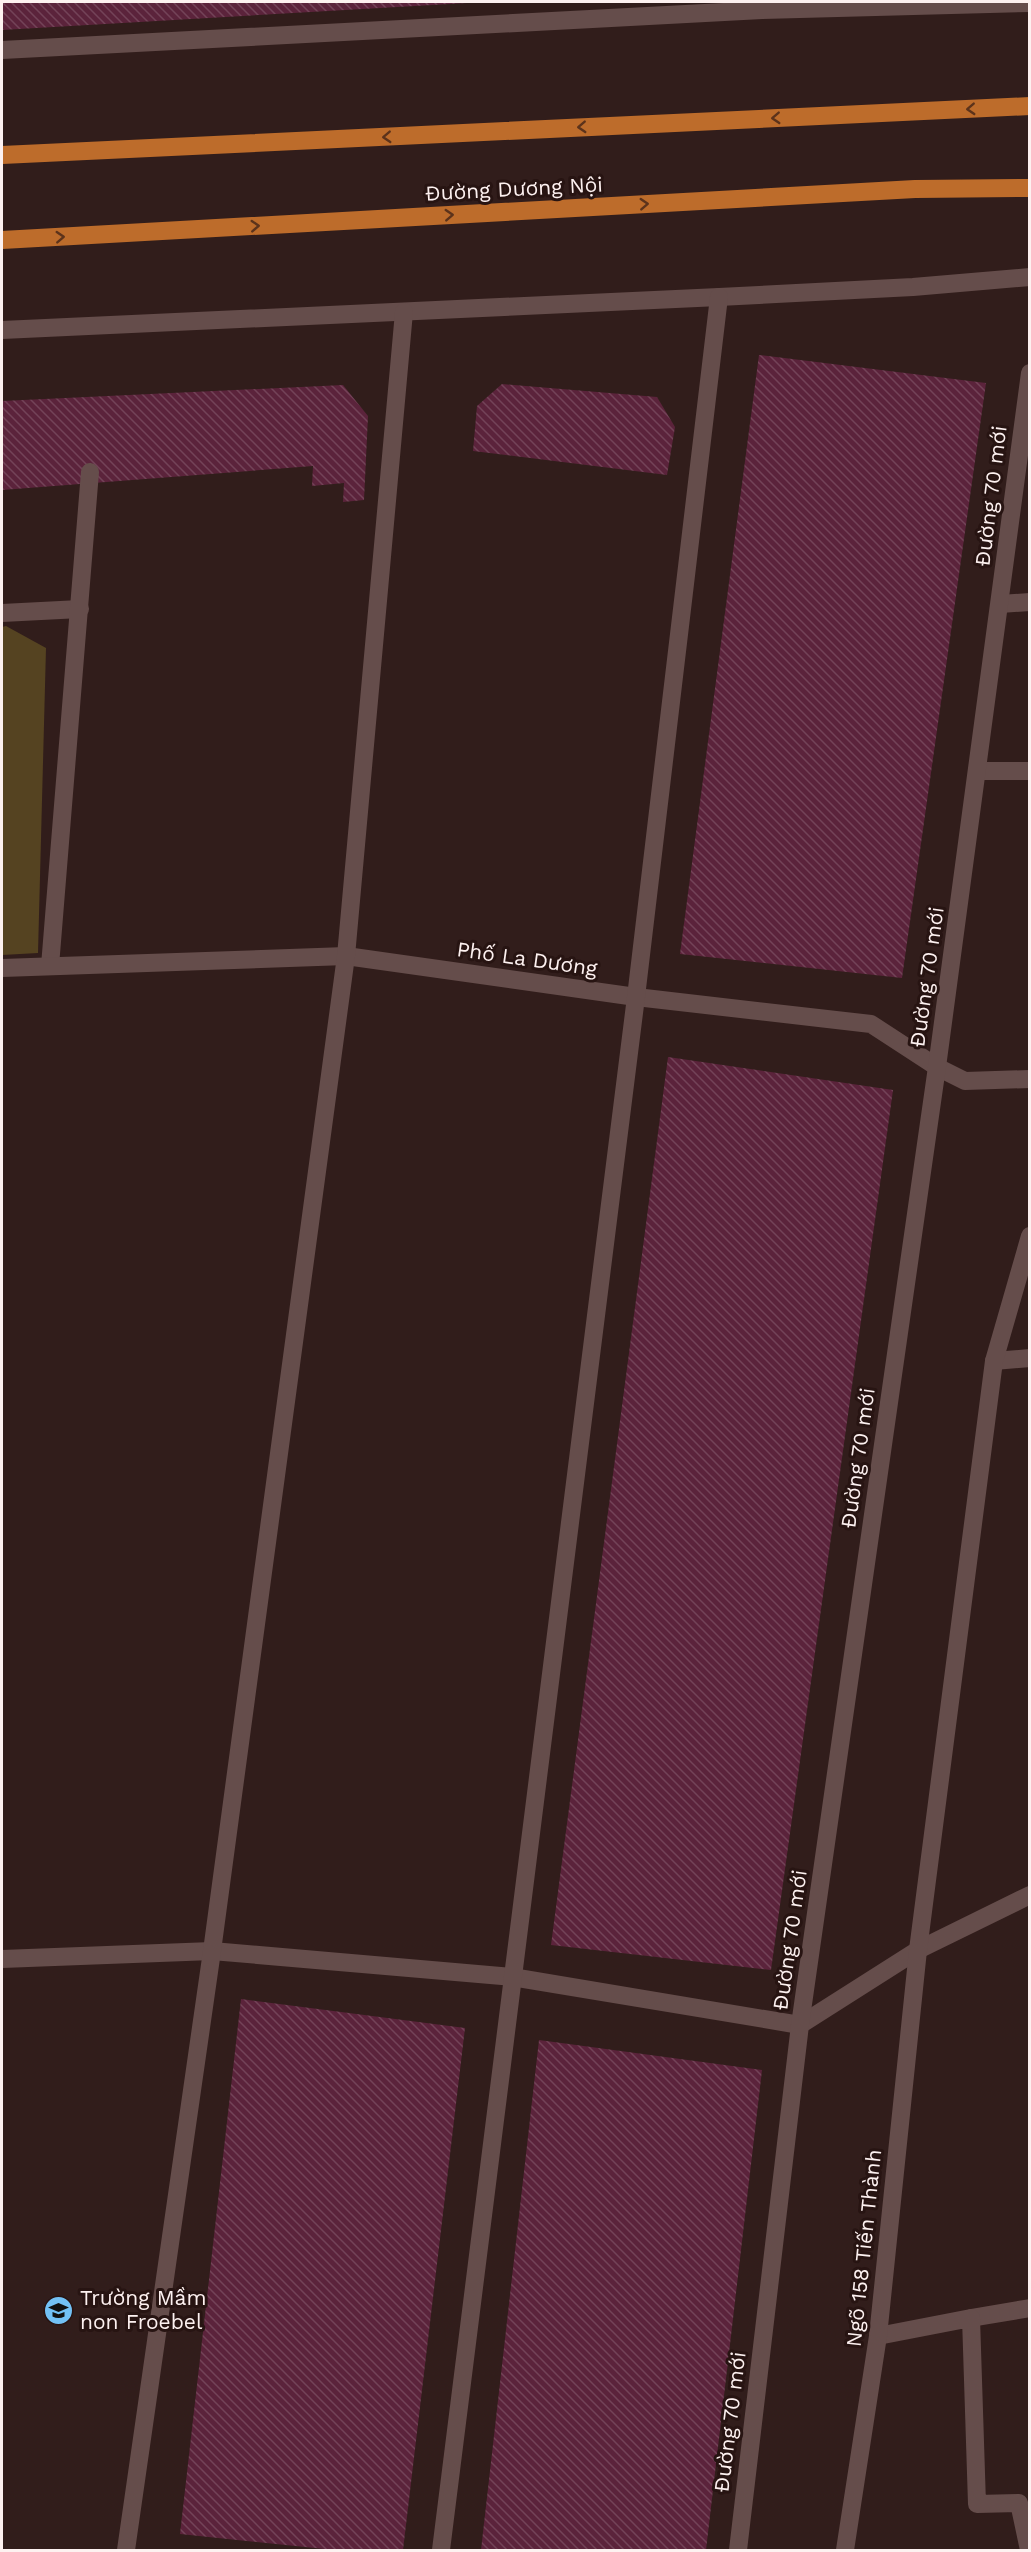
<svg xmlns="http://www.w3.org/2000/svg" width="1031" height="2552" font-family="'Work Sans',sans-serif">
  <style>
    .green { fill: #554321 }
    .building { fill: url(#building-back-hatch) }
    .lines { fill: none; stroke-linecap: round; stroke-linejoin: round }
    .minor { stroke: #654d4b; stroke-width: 18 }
    .major { stroke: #bd6c2b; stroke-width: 18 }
    .oneway { stroke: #5c331b }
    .labels { text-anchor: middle; stroke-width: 6; stroke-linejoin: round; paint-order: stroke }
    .street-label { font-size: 21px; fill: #fdf1f0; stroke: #271412 }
    .poi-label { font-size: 21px; fill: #fdf1f0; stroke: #271412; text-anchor: start }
  </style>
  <defs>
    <pattern id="building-back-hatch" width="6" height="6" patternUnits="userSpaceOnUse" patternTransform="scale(1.5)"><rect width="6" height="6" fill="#5b233b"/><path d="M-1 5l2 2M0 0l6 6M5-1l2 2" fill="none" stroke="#734358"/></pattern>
  </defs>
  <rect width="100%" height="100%" fill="#311d1b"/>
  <polygon class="green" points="6,626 46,648 38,953 2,955 2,627"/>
  <g class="building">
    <polygon points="2,2 467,2 467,3 2,30"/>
    <polygon points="759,355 986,383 902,978 680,954"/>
    <polygon points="502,384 657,397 675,427 667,475 473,451 477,406"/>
    <polygon points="343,385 368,416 364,500 343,502 344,483 312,486 313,466 2,490 2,401"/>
    <polygon points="668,1057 893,1090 771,1970 551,1945"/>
    <polygon points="241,1999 465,2028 403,2550 334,2550 180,2534"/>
    <polygon points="539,2040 762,2070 706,2550 481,2550"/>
  </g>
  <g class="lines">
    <g class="minor">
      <polyline points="2,50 762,10 1030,3"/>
      <polyline points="2,330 719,297 913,287 1030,277"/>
      <polyline points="1000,604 1030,602"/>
      <polyline points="2,613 80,609"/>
      <polyline points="977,771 1030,771"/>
      <polyline points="50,966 90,472"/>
      <polyline points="2,968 346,956 636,997 871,1024 937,1067 965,1081 1030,1079"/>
      <polyline points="994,1361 1030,1358"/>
      <polyline points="2,1959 212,1951 512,1977 800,2025 918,1950 1030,1895"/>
      <polyline points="971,2318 1030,2308"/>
      <polyline points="878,2336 971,2318 977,2504 1019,2503 1029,2550"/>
      <polyline points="126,2550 212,1951 346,956 404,312"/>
      <polyline points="441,2550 636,997 719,297"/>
      <polyline points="738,2550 800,2025 937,1067 1030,373"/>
      <polyline points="845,2550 878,2336 918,1950 994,1361 1030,1236"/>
    </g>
    <g class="major">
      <polyline points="2,155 1030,106"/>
      <polyline points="2,240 915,189 1030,188"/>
    </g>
  </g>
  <defs><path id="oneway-chevron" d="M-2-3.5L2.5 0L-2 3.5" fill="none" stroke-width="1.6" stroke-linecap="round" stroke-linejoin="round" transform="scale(1.5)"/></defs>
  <g class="oneway">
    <use href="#oneway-chevron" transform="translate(971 109) rotate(177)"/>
    <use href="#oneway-chevron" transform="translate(776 118) rotate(177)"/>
    <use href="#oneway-chevron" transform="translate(582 127) rotate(177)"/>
    <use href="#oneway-chevron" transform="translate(387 137) rotate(177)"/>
    <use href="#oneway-chevron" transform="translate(644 204) rotate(-3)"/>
    <use href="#oneway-chevron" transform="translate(449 215) rotate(-3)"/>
    <use href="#oneway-chevron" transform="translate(255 226) rotate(-3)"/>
    <use href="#oneway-chevron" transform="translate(60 237) rotate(-3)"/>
  </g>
  <defs>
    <symbol id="school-disc" viewBox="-11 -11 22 22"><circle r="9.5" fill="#72c1f5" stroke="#271412"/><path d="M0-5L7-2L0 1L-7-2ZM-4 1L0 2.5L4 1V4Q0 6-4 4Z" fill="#111"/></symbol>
  </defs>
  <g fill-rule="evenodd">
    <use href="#school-disc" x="42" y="2294" width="33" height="33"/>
  </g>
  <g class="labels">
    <g class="street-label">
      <text transform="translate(514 189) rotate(-3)" y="7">Đường Dương Nội</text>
      <text transform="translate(991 496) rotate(-83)" y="7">Đường 70 mới</text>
      <text transform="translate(527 959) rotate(8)" y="7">Phố La Dương</text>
      <text transform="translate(927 977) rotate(-82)" y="7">Đường 70 mới</text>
      <text transform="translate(858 1458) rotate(-82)" y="7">Đường 70 mới</text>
      <text transform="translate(790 1940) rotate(-82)" y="7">Đường 70 mới</text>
      <text transform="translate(864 2248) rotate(-84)" y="7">Ngõ 158 Tiến Thành</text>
      <text transform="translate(730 2422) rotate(-83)" y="7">Đường 70 mới</text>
    </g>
    <g class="poi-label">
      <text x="80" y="2305">Trường Mầm<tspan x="80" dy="24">non Froebel</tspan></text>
    </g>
  </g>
  <rect width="1031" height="2552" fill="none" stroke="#fdf1f0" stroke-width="6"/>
</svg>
